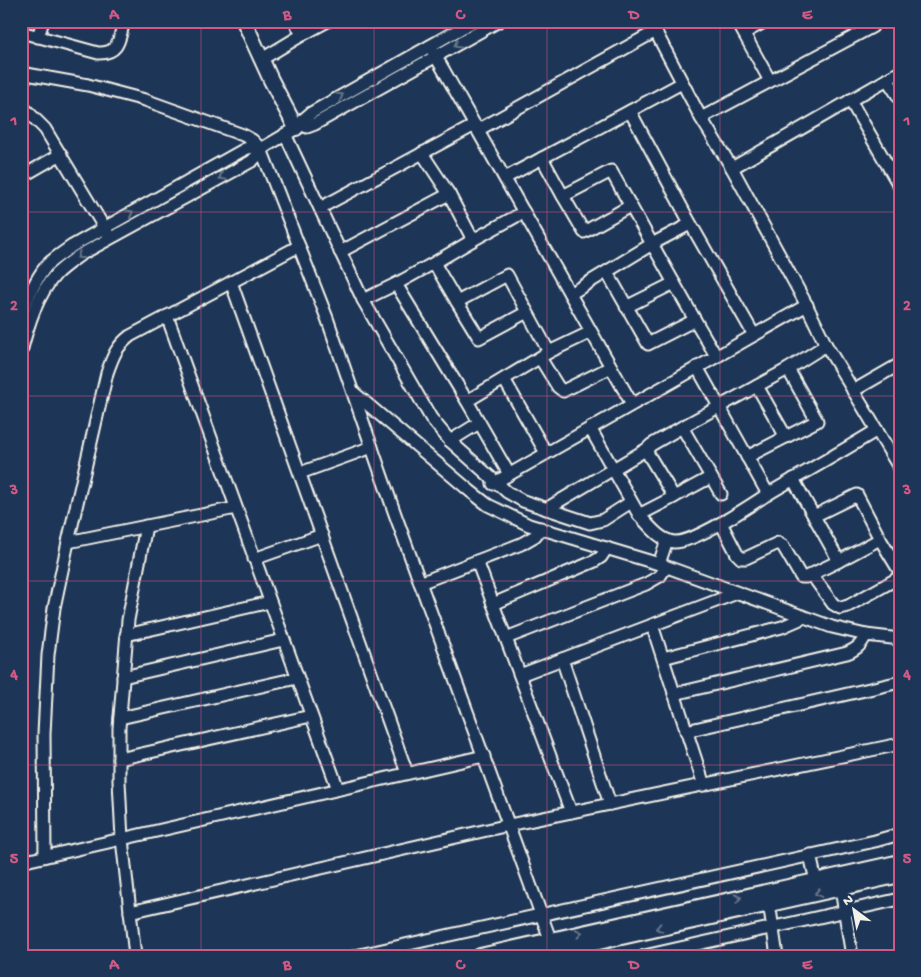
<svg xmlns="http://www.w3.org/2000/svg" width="921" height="977" font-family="'Gochi Hand',sans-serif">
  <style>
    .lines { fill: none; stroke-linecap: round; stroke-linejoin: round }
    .minor-casing { stroke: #f4f1e8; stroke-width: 15 }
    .major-casing { stroke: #f4f1e8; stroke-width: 18 }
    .minor { stroke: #1d3557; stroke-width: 11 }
    .major { stroke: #1d3557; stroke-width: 14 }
    .oneway { stroke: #68778a }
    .grid { fill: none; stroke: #d15985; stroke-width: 1; stroke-opacity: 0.55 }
    .neatline { fill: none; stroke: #d15985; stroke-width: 2 }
    .grid-label { font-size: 16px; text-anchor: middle; font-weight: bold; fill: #d15985 }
  </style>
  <rect width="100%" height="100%" fill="#1d3557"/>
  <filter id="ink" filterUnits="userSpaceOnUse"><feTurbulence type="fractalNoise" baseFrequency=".02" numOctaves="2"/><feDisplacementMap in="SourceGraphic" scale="10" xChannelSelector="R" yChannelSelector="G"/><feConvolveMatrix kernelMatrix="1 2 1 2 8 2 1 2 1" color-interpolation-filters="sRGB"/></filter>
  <g filter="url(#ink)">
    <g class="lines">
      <defs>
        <g id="minor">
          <polyline points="295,21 302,35 328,21"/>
          <polyline points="650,21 701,118 732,168 805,302 826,345 900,469"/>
          <polyline points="737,21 770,81"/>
          <path d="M21 32 98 53C120 54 119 38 124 21"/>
          <polyline points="744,33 766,21"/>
          <polyline points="38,37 43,21"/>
          <polyline points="430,46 632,404"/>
          <polyline points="262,59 302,35"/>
          <polyline points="21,73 88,85 145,100 243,135 252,140 261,149 327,318 395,514 553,947"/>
          <polyline points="887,79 900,99"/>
          <polyline points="850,100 900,187"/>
          <polyline points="21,105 45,129 108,234"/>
          <polyline points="630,111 689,221 754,335"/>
          <polyline points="701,118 872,27"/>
          <polyline points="302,125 307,127 315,124 499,21"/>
          <polyline points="478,130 656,31"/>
          <polyline points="285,134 363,300 431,418 450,441 496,482 807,305"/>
          <polyline points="261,149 302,125 304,119 311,113 474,21"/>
          <polyline points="422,153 449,194 473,240 524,212"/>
          <polyline points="542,158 563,196 611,171 674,283"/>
          <polyline points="732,168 900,72"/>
          <polyline points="21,177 61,154"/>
          <polyline points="505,178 682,83"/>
          <polyline points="563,196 584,232 630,206"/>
          <polyline points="320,208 475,125"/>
          <polyline points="340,252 449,194"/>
          <polyline points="434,263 396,284 467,401 549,352 507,275 457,302 434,263 473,240"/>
          <polyline points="607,272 648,344 695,320 674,283 626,307"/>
          <polyline points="231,282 407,773"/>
          <polyline points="570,294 652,244 690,224"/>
          <polyline points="363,300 396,284"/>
          <polyline points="457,302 479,338 527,312"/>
          <path d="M21 314C28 297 35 280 47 265 54 258 64 252 72 246L245 149 252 147 261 149"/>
          <polyline points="167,316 338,789"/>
          <polyline points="695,320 716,356"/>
          <path d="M21 352C28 325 37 295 56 274 63 267 72 261 80 255L252 161 256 157 261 149"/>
          <polyline points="549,352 591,332"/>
          <polyline points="540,358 558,387 563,391 611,367"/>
          <polyline points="697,367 768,494"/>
          <polyline points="504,379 546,453"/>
          <polyline points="853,391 900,364"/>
          <polyline points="353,392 470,491 488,505 529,525 659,564 832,627 866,635 900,639"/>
          <polyline points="467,401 509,474"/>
          <polyline points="682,427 757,386"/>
          <polyline points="590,428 639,515 674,497 648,454 647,449 651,445 682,427 721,494"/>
          <polyline points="786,437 757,386 788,369"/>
          <polyline points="450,441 479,423"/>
          <polyline points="747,457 817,421 788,369 826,345"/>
          <polyline points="300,473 372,447"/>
          <polyline points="793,479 839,561 880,539 857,495 814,516"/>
          <polyline points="493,484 496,482 507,492 523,501 590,523 603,520 631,502"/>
          <polyline points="674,497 711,477"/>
          <polyline points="546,509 647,449"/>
          <path d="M639 515C649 525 659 540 674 542 695 543 749 506 768 494 804 473 841 452 877 430"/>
          <polyline points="721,523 737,554 741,558 746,558 778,543 783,546 801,577 806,577 839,561"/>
          <polyline points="880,539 900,572"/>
          <polyline points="68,542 236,508"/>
          <polyline points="254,559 322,535"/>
          <polyline points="477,561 571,812"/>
          <polyline points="659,564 667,540"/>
          <polyline points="812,575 833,604 840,608 848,606 900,577"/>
          <polyline points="420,583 521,544 535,536 541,528"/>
          <polyline points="493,604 595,561 601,557 607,548"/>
          <polyline points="652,625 704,785"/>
          <polyline points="126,635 270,602"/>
          <polyline points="506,638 646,584 660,576 666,567"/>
          <polyline points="663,658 782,627 798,620 802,616"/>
          <polyline points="562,659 610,804"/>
          <polyline points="520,675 737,593"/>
          <polyline points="123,677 283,640"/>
          <path d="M674 694 847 653C857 649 861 645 866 635"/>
          <polyline points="120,718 297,678"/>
          <polyline points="686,731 900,682"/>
          <polyline points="119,759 311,716"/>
          <polyline points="810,855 816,881"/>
          <path d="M45 856 44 734 48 655 54 608 68 542 107 373C113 356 116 347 130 336L299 246"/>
          <polyline points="21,862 484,756"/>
          <polyline points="841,889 852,956"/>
          <polyline points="768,896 777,956"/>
          <polyline points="130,912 509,825 900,744"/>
          <polyline points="135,956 122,839 119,781 119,728 128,620 146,526"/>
          <polyline points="355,956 875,841 900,834"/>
          <polyline points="644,956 900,899"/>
        </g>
        <g id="major">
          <polyline points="244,21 271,80 296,128"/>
          <polyline points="480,956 900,862"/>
          <polyline points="536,956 900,875"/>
        </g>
      </defs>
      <use href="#minor" class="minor-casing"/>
      <use href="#major" class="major-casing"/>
      <use href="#minor" class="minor"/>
      <use href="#major" class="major"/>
    </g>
    <defs><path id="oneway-chevron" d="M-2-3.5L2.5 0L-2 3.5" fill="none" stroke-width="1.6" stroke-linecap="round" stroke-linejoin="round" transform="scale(1.25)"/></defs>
    <g class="oneway">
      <use href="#oneway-chevron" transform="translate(457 45) rotate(151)"/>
      <use href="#oneway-chevron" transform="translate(340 96) rotate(-29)"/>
      <use href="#oneway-chevron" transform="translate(222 177) rotate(151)"/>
      <use href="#oneway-chevron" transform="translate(130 213) rotate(-29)"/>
      <use href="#oneway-chevron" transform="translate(80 256) rotate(146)"/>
      <use href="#oneway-chevron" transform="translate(818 893) rotate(168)"/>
      <use href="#oneway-chevron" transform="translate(738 898) rotate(-12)"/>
      <use href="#oneway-chevron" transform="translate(659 928) rotate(168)"/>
      <use href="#oneway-chevron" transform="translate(579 933) rotate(-12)"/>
    </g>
  </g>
  <path class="grid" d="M201 21V956M374 21V956M547 21V956M720 21V956M21 212H900M21 396H900M21 581H900M21 765H900"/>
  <rect width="921" height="977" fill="none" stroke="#1d3557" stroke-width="55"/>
  <g transform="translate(854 910) rotate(328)" stroke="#1d3557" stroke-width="4" paint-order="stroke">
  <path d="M0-4L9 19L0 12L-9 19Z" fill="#f4f1e8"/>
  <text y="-8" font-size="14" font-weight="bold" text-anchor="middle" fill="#f4f1e8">N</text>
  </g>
  <rect x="28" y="28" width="866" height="922" class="neatline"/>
  <g class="grid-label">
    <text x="114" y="19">A</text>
    <text x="287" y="19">B</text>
    <text x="460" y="19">C</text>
    <text x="634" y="19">D</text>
    <text x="807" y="19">E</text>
    <text x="14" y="125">1</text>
    <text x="907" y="125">1</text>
    <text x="14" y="310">2</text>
    <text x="907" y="310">2</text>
    <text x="14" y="494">3</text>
    <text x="907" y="494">3</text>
    <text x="14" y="679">4</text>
    <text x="907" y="679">4</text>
    <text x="14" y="863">5</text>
    <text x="907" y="863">5</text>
    <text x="114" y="969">A</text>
    <text x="287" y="969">B</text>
    <text x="460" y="969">C</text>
    <text x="634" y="969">D</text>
    <text x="807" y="969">E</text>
  </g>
</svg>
